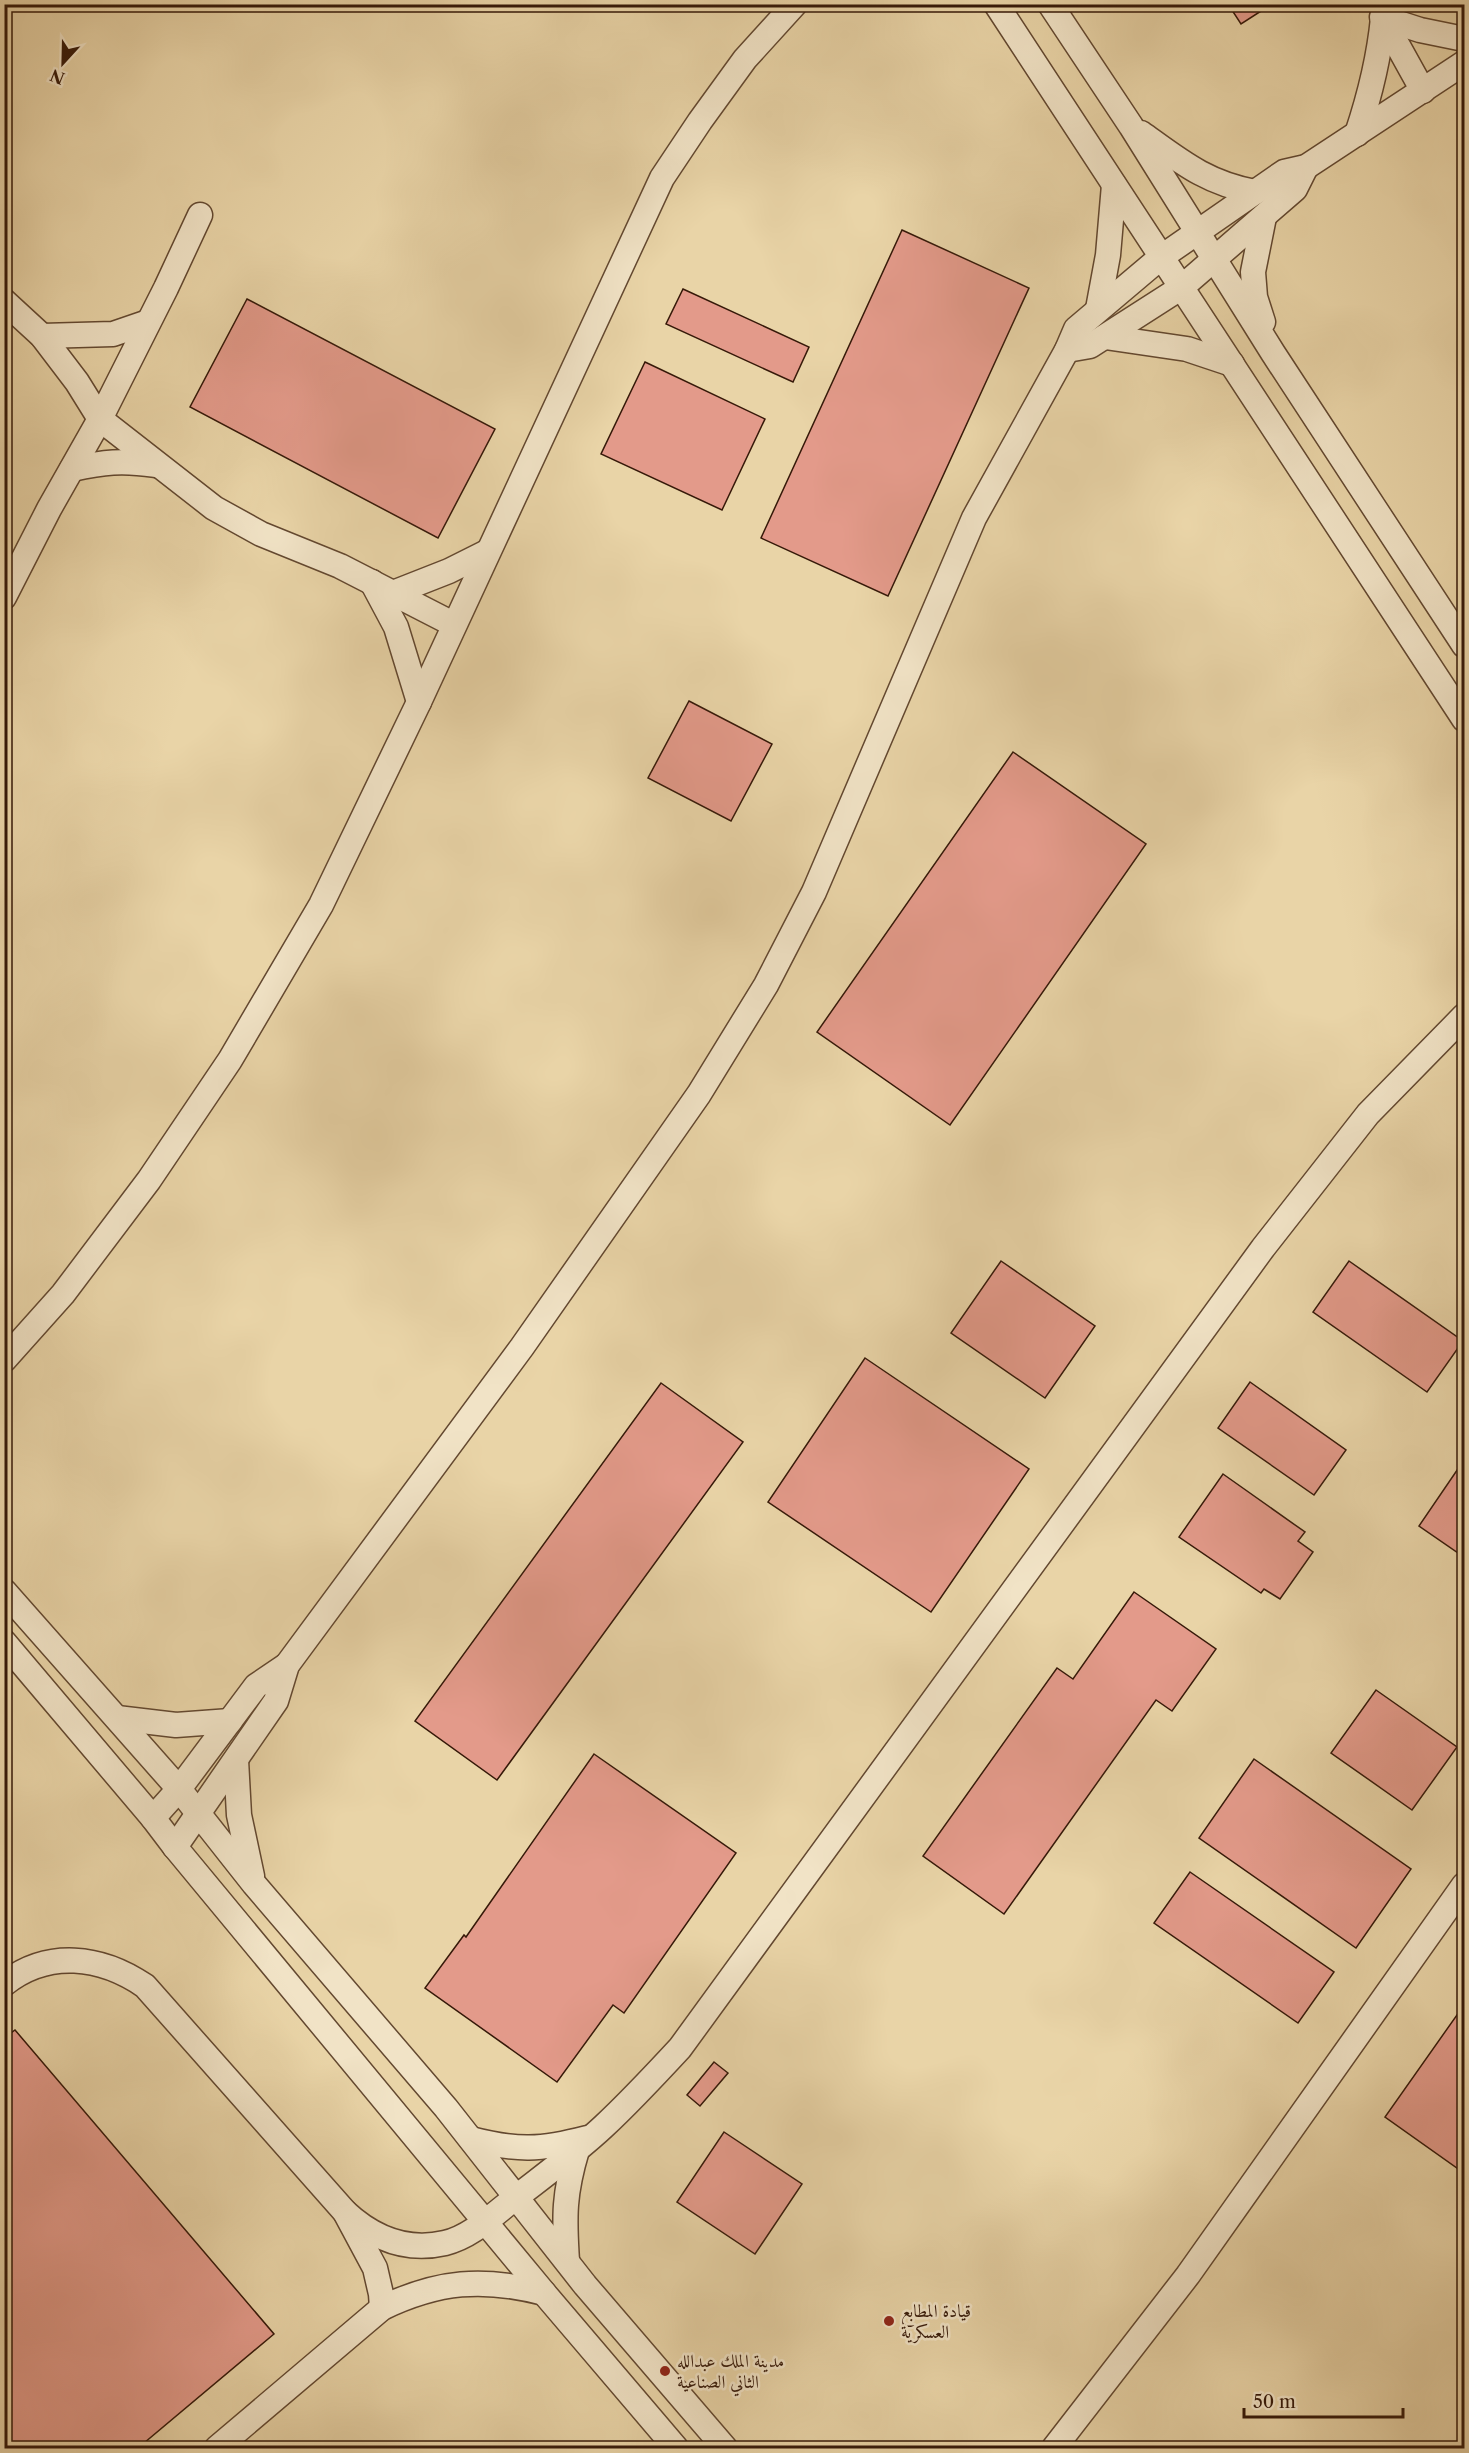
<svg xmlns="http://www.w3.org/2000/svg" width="1469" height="2453" font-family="'Libre Caslon Text',Amiri,serif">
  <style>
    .building { fill: #e39a8a; stroke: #361909; stroke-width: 1.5 }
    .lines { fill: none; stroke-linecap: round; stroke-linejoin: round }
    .street-casing { stroke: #634830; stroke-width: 27 }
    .street { stroke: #f1e3c6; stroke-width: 24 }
    .poi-dot { fill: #8f2418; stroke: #f1e3c6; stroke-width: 2 }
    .labels { text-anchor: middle; stroke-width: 5; stroke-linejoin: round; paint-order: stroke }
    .poi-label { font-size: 18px; fill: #361909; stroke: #f1e3c6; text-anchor: start }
  </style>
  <rect width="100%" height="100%" fill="#e9d4a7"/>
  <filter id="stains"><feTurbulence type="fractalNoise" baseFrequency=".00333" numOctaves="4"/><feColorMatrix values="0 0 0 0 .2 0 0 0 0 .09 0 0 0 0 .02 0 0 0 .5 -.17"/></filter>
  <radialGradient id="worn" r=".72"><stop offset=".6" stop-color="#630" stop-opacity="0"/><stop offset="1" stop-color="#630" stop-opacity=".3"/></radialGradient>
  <g class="building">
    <polygon points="1228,4 1272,4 1241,24"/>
    <polygon points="902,230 1029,288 888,596 761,538"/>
    <polygon points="683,289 809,347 793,382 666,324"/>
    <polygon points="247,299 495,429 438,538 190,407"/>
    <polygon points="645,362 765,419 722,510 601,454"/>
    <polygon points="689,701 772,744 731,821 648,778"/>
    <polygon points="1013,752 1146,844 950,1125 817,1032"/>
    <polygon points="1001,1261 1095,1326 1045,1398 951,1333"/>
    <polygon points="1349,1261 1463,1341 1427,1392 1313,1312"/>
    <polygon points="865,1358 1029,1469 931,1612 768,1502"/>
    <polygon points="1250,1382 1346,1450 1314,1495 1218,1428"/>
    <polygon points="661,1383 743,1442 497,1780 415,1721"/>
    <polygon points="1464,1460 1464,1557 1419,1526"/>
    <polygon points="1223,1474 1305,1532 1298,1541 1313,1552 1280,1599 1264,1589 1261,1593 1179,1537"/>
    <polygon points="1134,1592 1216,1649 1172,1711 1156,1700 1004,1914 923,1856 1057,1668 1073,1679"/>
    <polygon points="1376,1690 1457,1747 1412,1810 1331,1753"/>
    <polygon points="594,1754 736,1853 624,2013 613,2005 557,2082 425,1988 464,1935 466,1937"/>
    <polygon points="1254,1759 1411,1869 1356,1948 1199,1838"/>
    <polygon points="1190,1872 1334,1972 1298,2023 1154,1923"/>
    <polygon points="1464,2005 1464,2173 1385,2117"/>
    <polygon points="15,2030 274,2334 138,2448 4,2448 4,2038"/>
    <polygon points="714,2062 728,2073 700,2106 687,2095"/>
    <polygon points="724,2132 802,2184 755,2254 677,2202"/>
  </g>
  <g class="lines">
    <defs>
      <g id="street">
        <polyline points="996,4 1464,719"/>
        <polyline points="1050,4 1131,126 1273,353 1464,645"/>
        <polyline points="1382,17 1423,91"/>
        <polyline points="1383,18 1420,30 1464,39"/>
        <path d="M1141 133C1180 161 1206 183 1255 192"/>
        <path d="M1357 134C1370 95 1379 59 1383 18"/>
        <polyline points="4,301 42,336 77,382 100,419 214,508 261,534 340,566 453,624"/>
        <polyline points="1098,309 1108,255 1114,185"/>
        <polyline points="1263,322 1255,297 1253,272 1264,217"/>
        <polyline points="42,336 113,334 148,322"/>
        <polyline points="1105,337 1187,349 1232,364"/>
        <polyline points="1067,350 1090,346 1182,287 1295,189 1306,167"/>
        <path d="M72 469C104 462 122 460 155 465"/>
        <polyline points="372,582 396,627 419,702"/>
        <polyline points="393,593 449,571 487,552"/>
        <polyline points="4,597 49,509 100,419 166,288 200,215"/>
        <polyline points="4,1360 63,1294 149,1180 230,1060 321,905 419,702 662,178 700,121 745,59 795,4"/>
        <polyline points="4,1591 179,1789 254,1884 446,2108 585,2285 725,2448"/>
        <polyline points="4,1642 153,1818 175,1847 544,2293 676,2448"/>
        <polyline points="117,1718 176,1725 230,1721"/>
        <polyline points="236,1760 239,1815 252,1876"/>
        <polyline points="153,1818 179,1789 256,1686 287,1665"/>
        <polyline points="175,1847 276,1701 287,1665 522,1347 699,1094 766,985 814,892 974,518 1067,350 1076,329 1160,258 1284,172 1306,167 1464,63"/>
        <path d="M4 1984C48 1949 101 1956 145 1986L345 2212 375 2268 381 2294 382 2308"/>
        <path d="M471 2139C517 2151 541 2150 587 2138"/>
        <path d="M345 2212C373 2238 406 2252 445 2243 470 2237 491 2217 510 2202 542 2177 574 2154 603 2127 630 2102 655 2075 680 2048L1263 1248 1368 1114 1464 1016"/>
        <path d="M567 2261C564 2216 564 2193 577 2150"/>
        <path d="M217 2448 382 2308C438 2281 483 2277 544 2293"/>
        <polyline points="1054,2448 1188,2275 1464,1885"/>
      </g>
    </defs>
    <use href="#street" class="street-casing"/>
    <use href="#street" class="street"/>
  </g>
  <g class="poi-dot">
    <circle cx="889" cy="2321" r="6"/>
    <circle cx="665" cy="2371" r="6"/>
  </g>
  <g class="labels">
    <g class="poi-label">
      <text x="901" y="2317">قيادة المطابع<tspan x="901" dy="21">العسكرية</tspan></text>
      <text x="677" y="2367">مدينة الملك عبدالله<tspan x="677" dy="21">الثاني الصناعية</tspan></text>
    </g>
  </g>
  <rect width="1469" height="2453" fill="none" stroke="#e9d4a7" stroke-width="24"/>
  <rect x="6" y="6" width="1457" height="2441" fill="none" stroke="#361909" stroke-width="3"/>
  <rect x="12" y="12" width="1445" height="2429" fill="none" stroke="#361909" stroke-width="1.5"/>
  <g transform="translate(63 63) rotate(202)" stroke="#f1e3c6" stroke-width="4.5" paint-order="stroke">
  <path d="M0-4.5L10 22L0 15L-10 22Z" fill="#361909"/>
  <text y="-9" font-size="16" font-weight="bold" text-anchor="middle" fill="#361909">N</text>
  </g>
  <path d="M1244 2408v9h159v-9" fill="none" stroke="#361909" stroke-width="3"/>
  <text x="1253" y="2408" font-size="18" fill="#361909" stroke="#f1e3c6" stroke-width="4.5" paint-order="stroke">50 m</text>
  <rect width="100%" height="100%" filter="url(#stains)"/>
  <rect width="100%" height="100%" fill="url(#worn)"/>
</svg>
